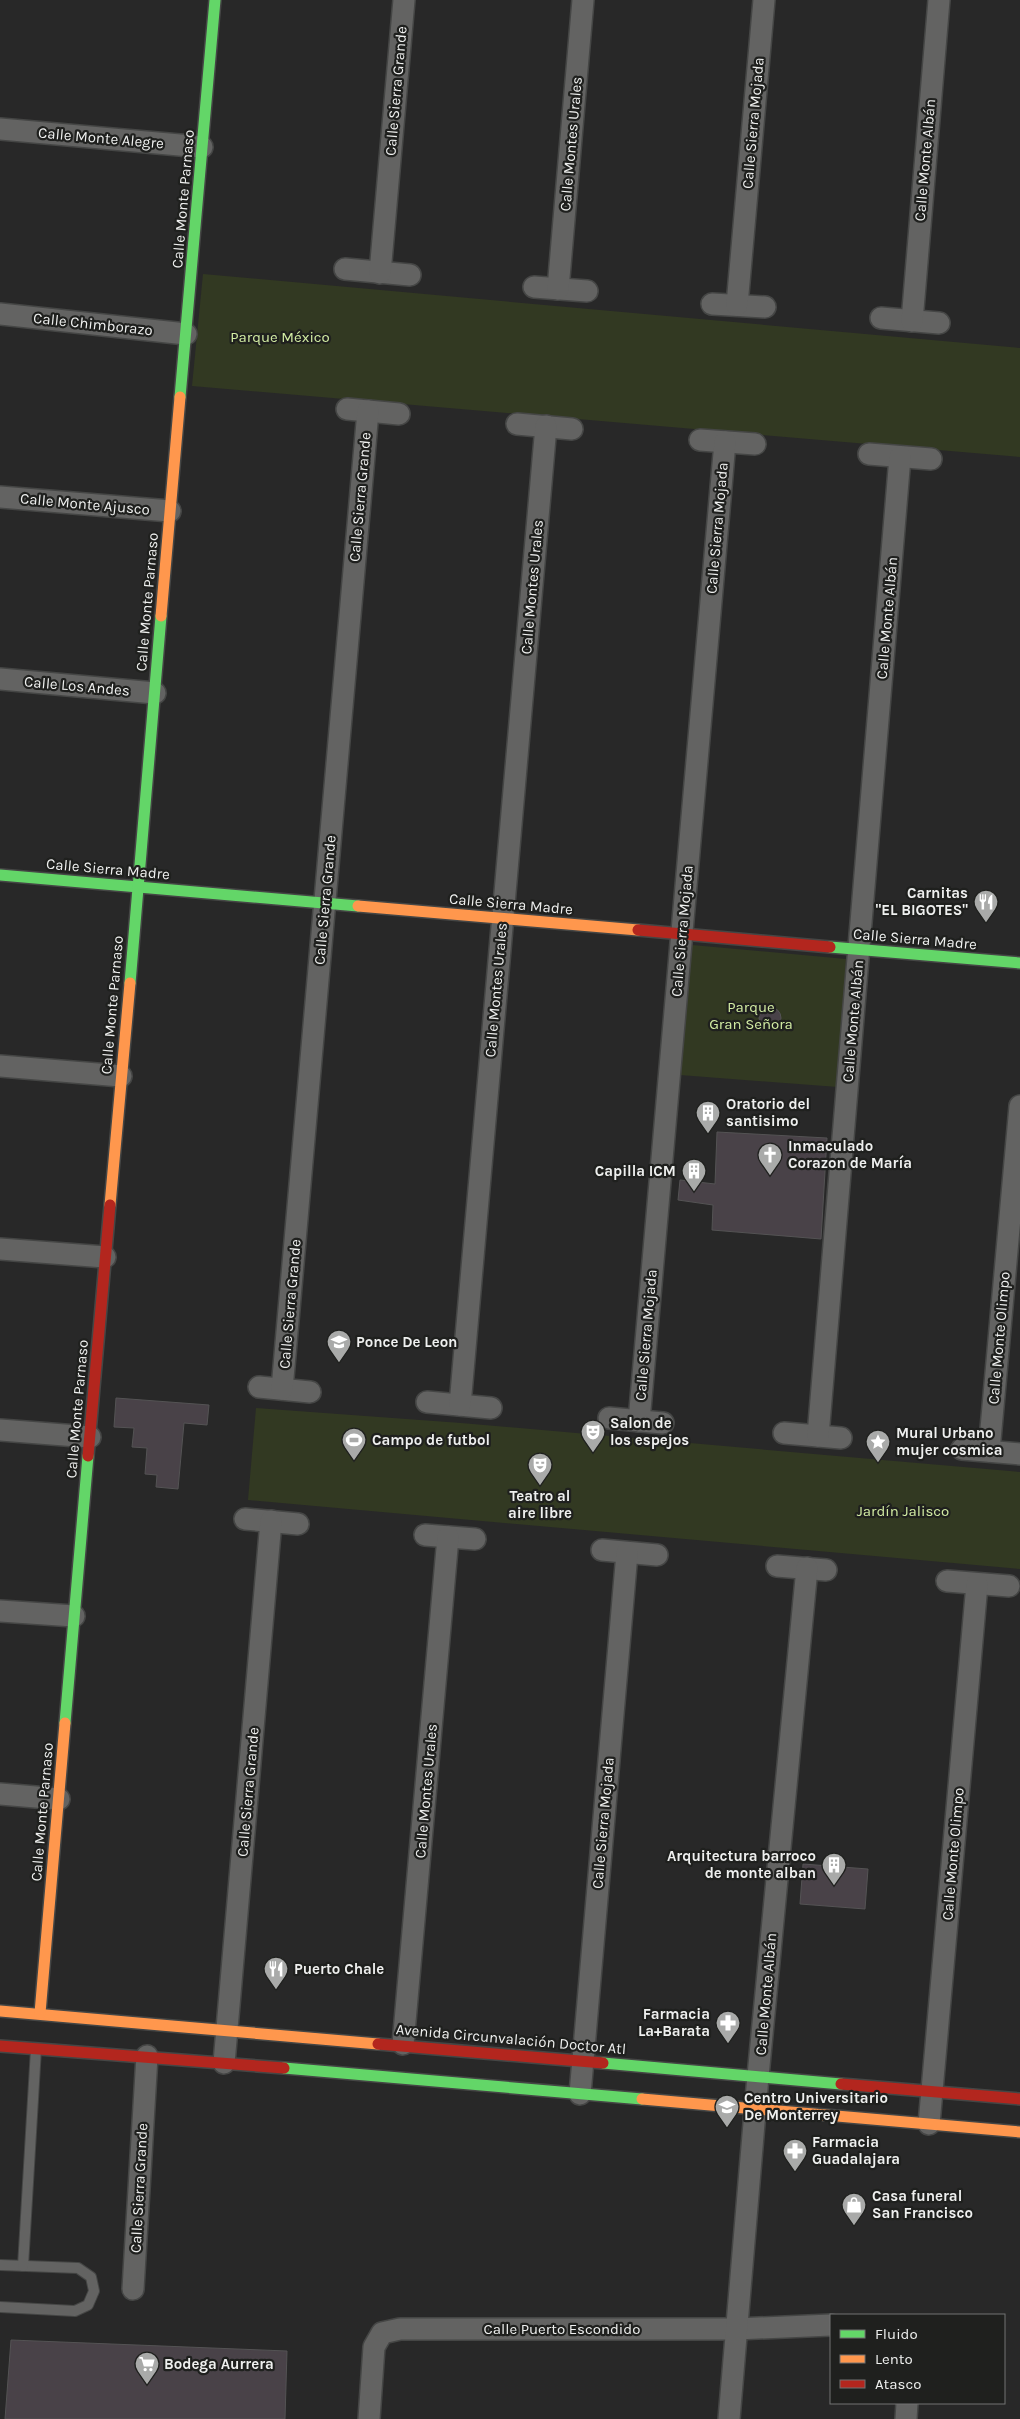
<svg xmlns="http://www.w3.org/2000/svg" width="1020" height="2419" font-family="Karla,sans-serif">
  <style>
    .green { fill: #323922 }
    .building { fill: #494248; stroke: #545354 }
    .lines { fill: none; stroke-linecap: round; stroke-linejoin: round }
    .lane-casing { stroke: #454645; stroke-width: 12 }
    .street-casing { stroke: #454645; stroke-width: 24 }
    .fast-casing { stroke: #454645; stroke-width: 14 }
    .slow-casing { stroke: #454645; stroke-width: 14 }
    .jam-casing { stroke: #454645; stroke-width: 14 }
    .lane { stroke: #636362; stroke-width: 10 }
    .street { stroke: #636362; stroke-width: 21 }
    .fast { stroke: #63d668; stroke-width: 11 }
    .slow { stroke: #ff974d; stroke-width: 11 }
    .jam { stroke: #b3261e; stroke-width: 11 }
    .labels { text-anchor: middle; stroke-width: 4.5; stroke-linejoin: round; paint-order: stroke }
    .street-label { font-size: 15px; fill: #eff0ef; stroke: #1f201e }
    .park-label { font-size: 15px; fill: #d3eda4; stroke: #1f201e }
    .poi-label { font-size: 15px; font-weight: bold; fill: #eff0ef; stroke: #1f201e; text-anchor: start }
  </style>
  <rect width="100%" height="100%" fill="#282828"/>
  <g class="green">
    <polygon points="203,274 1020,348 1020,457 192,386"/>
    <polygon points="692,945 846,959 838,1087 680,1075"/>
    <polygon points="256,1408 461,1423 1020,1472 1020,1569 248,1500"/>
  </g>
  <g class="building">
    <circle cx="770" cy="1018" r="11"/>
    <polygon points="717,1132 827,1138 821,1239 712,1230 713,1205 678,1200 680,1180 715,1184"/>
    <polygon points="116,1398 209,1405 207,1425 184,1423 178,1489 156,1487 157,1475 145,1474 147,1448 132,1447 134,1428 114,1427"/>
    <polygon points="803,1864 868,1869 865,1909 800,1904"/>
    <polygon points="11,2340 287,2351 285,2419 5,2419"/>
  </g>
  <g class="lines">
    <defs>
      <g id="lane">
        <polyline points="0,2265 78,2268 91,2277 94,2291 88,2305 75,2311 0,2307"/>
        <polyline points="23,2266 36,2049"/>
      </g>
      <g id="street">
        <polyline points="0,129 202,147"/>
        <polyline points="345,269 410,275"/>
        <polyline points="380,273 404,0"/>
        <polyline points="534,287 587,291"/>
        <polyline points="558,289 583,0"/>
        <polyline points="712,304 765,307"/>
        <polyline points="737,305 764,0"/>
        <polyline points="0,314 186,334"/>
        <polyline points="881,318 939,323"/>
        <polyline points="912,321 939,0"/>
        <polyline points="347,409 399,414"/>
        <polyline points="517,424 572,429"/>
        <polyline points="700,440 755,444"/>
        <polyline points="869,454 931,459"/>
        <polyline points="0,497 170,511"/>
        <polyline points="0,679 155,693"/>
        <polyline points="0,1066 121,1076"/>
        <polyline points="0,1249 105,1257"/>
        <polyline points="259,1387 310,1392"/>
        <polyline points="282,1389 368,411"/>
        <polyline points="427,1402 491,1408"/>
        <polyline points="460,1405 546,426"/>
        <polyline points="609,1418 663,1423"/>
        <polyline points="639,1421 725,442"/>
        <polyline points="0,1430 90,1437"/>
        <polyline points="784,1433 841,1438"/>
        <polyline points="818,1436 900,457"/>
        <polyline points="962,1449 1020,1454"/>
        <polyline points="989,1451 1020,1106"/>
        <polyline points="245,1519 298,1524"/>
        <polyline points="425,1535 475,1539"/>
        <polyline points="602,1550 657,1555"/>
        <polyline points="777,1566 826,1570"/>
        <polyline points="947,1581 1009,1586"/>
        <polyline points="0,1611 74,1616"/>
        <polyline points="0,1794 59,1799"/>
        <polyline points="403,2044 448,1537"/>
        <polyline points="224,2063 271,1521"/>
        <polyline points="580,2094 627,1553"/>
        <polyline points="929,2124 977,1584"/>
        <polyline points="133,2289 147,2056"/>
        <polyline points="369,2419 374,2347 382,2333 400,2329 736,2329 831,2325"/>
        <polyline points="729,2419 758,2076 807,1568"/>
        <polyline points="906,2419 907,2403"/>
      </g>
      <g id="fast">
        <polyline points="180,397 215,0"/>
        <polyline points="0,875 358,906"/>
        <polyline points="830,947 1020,963"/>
        <polyline points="130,983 161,616"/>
        <polyline points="65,1723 88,1456"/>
        <polyline points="603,2063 841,2084"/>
        <polyline points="284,2068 642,2099"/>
      </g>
      <g id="slow">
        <polyline points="161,616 180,397"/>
        <polyline points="358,906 638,930"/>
        <polyline points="110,1205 130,983"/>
        <polyline points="0,2011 378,2044"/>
        <polyline points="40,2013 65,1723"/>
        <polyline points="642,2099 1020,2132"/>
      </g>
      <g id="jam">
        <polyline points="638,930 830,947"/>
        <polyline points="88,1456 110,1205"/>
        <polyline points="378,2044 603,2063"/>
        <polyline points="0,2046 284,2068"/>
        <polyline points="841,2084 1020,2099"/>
      </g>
    </defs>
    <use href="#lane" class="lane-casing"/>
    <use href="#street" class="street-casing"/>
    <use href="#fast" class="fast-casing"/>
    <use href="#slow" class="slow-casing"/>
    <use href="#jam" class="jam-casing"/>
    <use href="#lane" class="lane"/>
    <use href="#street" class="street"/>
    <use href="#fast" class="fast"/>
    <use href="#slow" class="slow"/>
    <use href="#jam" class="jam"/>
  </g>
  <defs>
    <symbol id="restaurant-pin" viewBox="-11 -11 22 30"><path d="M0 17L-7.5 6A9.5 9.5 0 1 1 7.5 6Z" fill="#a9aaa9" stroke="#1f201e"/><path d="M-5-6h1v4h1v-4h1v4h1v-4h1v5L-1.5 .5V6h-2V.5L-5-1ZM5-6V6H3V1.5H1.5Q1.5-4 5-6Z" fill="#fff"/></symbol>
    <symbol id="building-pin" viewBox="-11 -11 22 30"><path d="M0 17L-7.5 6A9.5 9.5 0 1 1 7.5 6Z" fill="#a9aaa9" stroke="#1f201e"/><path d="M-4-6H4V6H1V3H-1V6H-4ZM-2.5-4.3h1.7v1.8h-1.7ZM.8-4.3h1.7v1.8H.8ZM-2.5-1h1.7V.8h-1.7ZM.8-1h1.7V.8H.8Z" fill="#fff"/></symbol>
    <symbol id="church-pin" viewBox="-11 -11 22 30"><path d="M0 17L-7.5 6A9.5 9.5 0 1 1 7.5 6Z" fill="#a9aaa9" stroke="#1f201e"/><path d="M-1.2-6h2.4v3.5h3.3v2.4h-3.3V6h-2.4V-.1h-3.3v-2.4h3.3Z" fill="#fff"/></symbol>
    <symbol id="school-pin" viewBox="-11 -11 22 30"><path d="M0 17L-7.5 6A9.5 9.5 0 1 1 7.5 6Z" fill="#a9aaa9" stroke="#1f201e"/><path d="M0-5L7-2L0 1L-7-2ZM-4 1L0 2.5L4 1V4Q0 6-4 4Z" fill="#fff"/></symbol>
    <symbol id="theatre-pin" viewBox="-11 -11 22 30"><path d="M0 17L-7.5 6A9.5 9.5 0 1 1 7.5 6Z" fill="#a9aaa9" stroke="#1f201e"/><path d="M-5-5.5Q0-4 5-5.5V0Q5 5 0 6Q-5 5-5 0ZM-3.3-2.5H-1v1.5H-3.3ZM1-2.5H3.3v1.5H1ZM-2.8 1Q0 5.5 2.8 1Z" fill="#fff"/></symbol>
    <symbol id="stadium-pin" viewBox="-11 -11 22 30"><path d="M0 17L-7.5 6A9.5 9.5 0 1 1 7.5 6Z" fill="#a9aaa9" stroke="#1f201e"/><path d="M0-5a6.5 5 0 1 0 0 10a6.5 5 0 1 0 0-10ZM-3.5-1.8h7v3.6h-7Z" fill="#fff"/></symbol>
    <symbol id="sight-pin" viewBox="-11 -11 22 30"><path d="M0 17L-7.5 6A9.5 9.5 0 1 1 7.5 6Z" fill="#a9aaa9" stroke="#1f201e"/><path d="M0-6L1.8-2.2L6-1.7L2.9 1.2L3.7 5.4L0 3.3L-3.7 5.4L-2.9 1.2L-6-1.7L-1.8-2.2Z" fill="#fff"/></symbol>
    <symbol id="pharmacy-pin" viewBox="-11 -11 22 30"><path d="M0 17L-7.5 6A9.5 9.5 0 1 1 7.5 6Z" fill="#a9aaa9" stroke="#1f201e"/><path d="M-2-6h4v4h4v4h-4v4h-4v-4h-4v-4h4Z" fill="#fff"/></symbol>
    <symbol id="university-pin" viewBox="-11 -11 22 30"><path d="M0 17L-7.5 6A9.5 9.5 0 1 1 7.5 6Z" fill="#a9aaa9" stroke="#1f201e"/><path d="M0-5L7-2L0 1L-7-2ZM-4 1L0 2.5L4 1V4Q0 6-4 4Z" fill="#fff"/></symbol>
    <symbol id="shop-pin" viewBox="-11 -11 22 30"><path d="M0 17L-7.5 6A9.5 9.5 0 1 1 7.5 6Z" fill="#a9aaa9" stroke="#1f201e"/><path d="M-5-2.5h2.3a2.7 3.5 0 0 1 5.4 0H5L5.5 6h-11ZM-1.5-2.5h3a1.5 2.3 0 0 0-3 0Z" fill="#fff"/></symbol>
    <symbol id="supermarket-pin" viewBox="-11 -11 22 30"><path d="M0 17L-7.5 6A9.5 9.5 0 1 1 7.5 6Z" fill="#a9aaa9" stroke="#1f201e"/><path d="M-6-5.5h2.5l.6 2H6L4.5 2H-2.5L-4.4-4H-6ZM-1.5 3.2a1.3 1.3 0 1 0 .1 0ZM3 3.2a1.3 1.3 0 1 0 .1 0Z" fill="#fff"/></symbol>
  </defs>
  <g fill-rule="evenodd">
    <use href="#restaurant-pin" x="972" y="888" width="28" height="38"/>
    <use href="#building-pin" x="694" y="1099" width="28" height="38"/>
    <use href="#church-pin" x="756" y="1141" width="28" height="38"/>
    <use href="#building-pin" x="680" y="1157" width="28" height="38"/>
    <use href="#school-pin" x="325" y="1328" width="28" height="38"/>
    <use href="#theatre-pin" x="579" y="1418" width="28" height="38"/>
    <use href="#stadium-pin" x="340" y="1426" width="28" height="38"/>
    <use href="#sight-pin" x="864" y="1428" width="28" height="38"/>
    <use href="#theatre-pin" x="526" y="1451" width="28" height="38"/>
    <use href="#building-pin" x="820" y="1851" width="28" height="38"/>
    <use href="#restaurant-pin" x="262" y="1955" width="28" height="38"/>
    <use href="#pharmacy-pin" x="714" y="2009" width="28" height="38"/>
    <use href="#university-pin" x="713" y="2093" width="28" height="38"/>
    <use href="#pharmacy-pin" x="781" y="2137" width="28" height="38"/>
    <use href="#shop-pin" x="840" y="2191" width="28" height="38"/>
    <use href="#supermarket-pin" x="133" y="2350" width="28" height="38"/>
  </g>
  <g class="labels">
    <g class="street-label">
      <text transform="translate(396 91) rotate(-85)" y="5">Calle Sierra Grande</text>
      <text transform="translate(753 123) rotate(-85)" y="5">Calle Sierra Mojada</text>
      <text transform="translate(101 138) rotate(5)" y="5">Calle Monte Alegre</text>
      <text transform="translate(571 144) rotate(-85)" y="5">Calle Montes Urales</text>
      <text transform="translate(925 160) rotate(-85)" y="5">Calle Monte Albán</text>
      <text transform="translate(183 199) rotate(-85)" y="5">Calle Monte Parnaso</text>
      <text transform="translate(93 324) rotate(6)" y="5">Calle Chimborazo</text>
      <text transform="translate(360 497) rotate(-85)" y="5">Calle Sierra Grande</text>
      <text transform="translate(85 504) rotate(5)" y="5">Calle Monte Ajusco</text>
      <text transform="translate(717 528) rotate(-85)" y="5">Calle Sierra Mojada</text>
      <text transform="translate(532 587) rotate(-85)" y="5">Calle Montes Urales</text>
      <text transform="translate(147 602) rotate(-85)" y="5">Calle Monte Parnaso</text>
      <text transform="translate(887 618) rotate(-85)" y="5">Calle Monte Albán</text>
      <text transform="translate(77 686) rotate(5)" y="5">Calle Los Andes</text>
      <text transform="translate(108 869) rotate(5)" y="5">Calle Sierra Madre</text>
      <text transform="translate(325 900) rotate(-85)" y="5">Calle Sierra Grande</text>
      <text transform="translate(511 904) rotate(5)" y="5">Calle Sierra Madre</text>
      <text transform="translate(682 931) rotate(-85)" y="5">Calle Sierra Mojada</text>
      <text transform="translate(915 939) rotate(5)" y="5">Calle Sierra Madre</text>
      <text transform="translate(496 990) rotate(-85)" y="5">Calle Montes Urales</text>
      <text transform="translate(112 1005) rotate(-85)" y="5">Calle Monte Parnaso</text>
      <text transform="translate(853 1021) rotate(-85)" y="5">Calle Monte Albán</text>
      <text transform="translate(290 1304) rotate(-85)" y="5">Calle Sierra Grande</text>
      <text transform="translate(646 1335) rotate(-85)" y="5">Calle Sierra Mojada</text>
      <text transform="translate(999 1338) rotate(-85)" y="5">Calle Monte Olimpo</text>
      <text transform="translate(77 1409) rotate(-85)" y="5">Calle Monte Parnaso</text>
      <text transform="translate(426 1791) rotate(-85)" y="5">Calle Montes Urales</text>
      <text transform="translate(248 1792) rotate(-85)" y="5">Calle Sierra Grande</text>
      <text transform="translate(42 1812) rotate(-85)" y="5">Calle Monte Parnaso</text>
      <text transform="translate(603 1823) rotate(-85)" y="5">Calle Sierra Mojada</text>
      <text transform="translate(953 1854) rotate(-85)" y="5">Calle Monte Olimpo</text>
      <text transform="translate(766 1994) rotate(-85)" y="5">Calle Monte Albán</text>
      <text transform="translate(511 2039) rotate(5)" y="5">Avenida Circunvalación Doctor Atl</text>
      <text transform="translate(139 2188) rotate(-87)" y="5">Calle Sierra Grande</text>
      <text x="562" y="2334">Calle Puerto Escondido</text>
    </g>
    <g class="park-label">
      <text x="280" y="342">Parque México</text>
      <text x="751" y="1012">Parque<tspan x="751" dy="17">Gran Señora</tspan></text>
      <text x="903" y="1516">Jardín Jalisco</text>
    </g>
    <g class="poi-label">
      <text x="968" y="898" text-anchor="end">Carnitas<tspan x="968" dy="17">"EL BIGOTES"</tspan></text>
      <text x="726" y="1109">Oratorio del<tspan x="726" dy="17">santisimo</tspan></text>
      <text x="788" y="1151">Inmaculado<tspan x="788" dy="17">Corazon de María</tspan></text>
      <text x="676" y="1176" text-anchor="end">Capilla ICM</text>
      <text x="356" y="1347">Ponce De Leon</text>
      <text x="610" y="1428">Salon de<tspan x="610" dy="17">los espejos</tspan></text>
      <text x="896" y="1438">Mural Urbano<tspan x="896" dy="17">mujer cosmica</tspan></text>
      <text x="372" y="1445">Campo de futbol</text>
      <text x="540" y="1501" text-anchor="middle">Teatro al<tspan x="540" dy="17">aire libre</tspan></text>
      <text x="816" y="1861" text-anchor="end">Arquitectura barroco<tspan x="816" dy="17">de monte alban</tspan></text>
      <text x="294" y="1974">Puerto Chale</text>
      <text x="710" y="2019" text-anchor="end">Farmacia<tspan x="710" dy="17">La+Barata</tspan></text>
      <text x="744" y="2103">Centro Universitario<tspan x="744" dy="17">De Monterrey</tspan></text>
      <text x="812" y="2147">Farmacia<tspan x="812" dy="17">Guadalajara</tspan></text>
      <text x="872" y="2201">Casa funeral<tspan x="872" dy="17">San Francisco</tspan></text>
      <text x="164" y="2369">Bodega Aurrera</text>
    </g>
  </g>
  <rect x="830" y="2314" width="175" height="90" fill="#1f201e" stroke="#727372"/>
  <rect x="840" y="2330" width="25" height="8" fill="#63d668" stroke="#727372"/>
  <text x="875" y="2339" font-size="15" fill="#eff0ef">Fluido</text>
  <rect x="840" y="2355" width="25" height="8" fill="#ff974d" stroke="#727372"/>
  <text x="875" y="2364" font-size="15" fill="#eff0ef">Lento</text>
  <rect x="840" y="2380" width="25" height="8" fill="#b3261e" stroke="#727372"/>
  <text x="875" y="2389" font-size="15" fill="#eff0ef">Atasco</text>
</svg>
